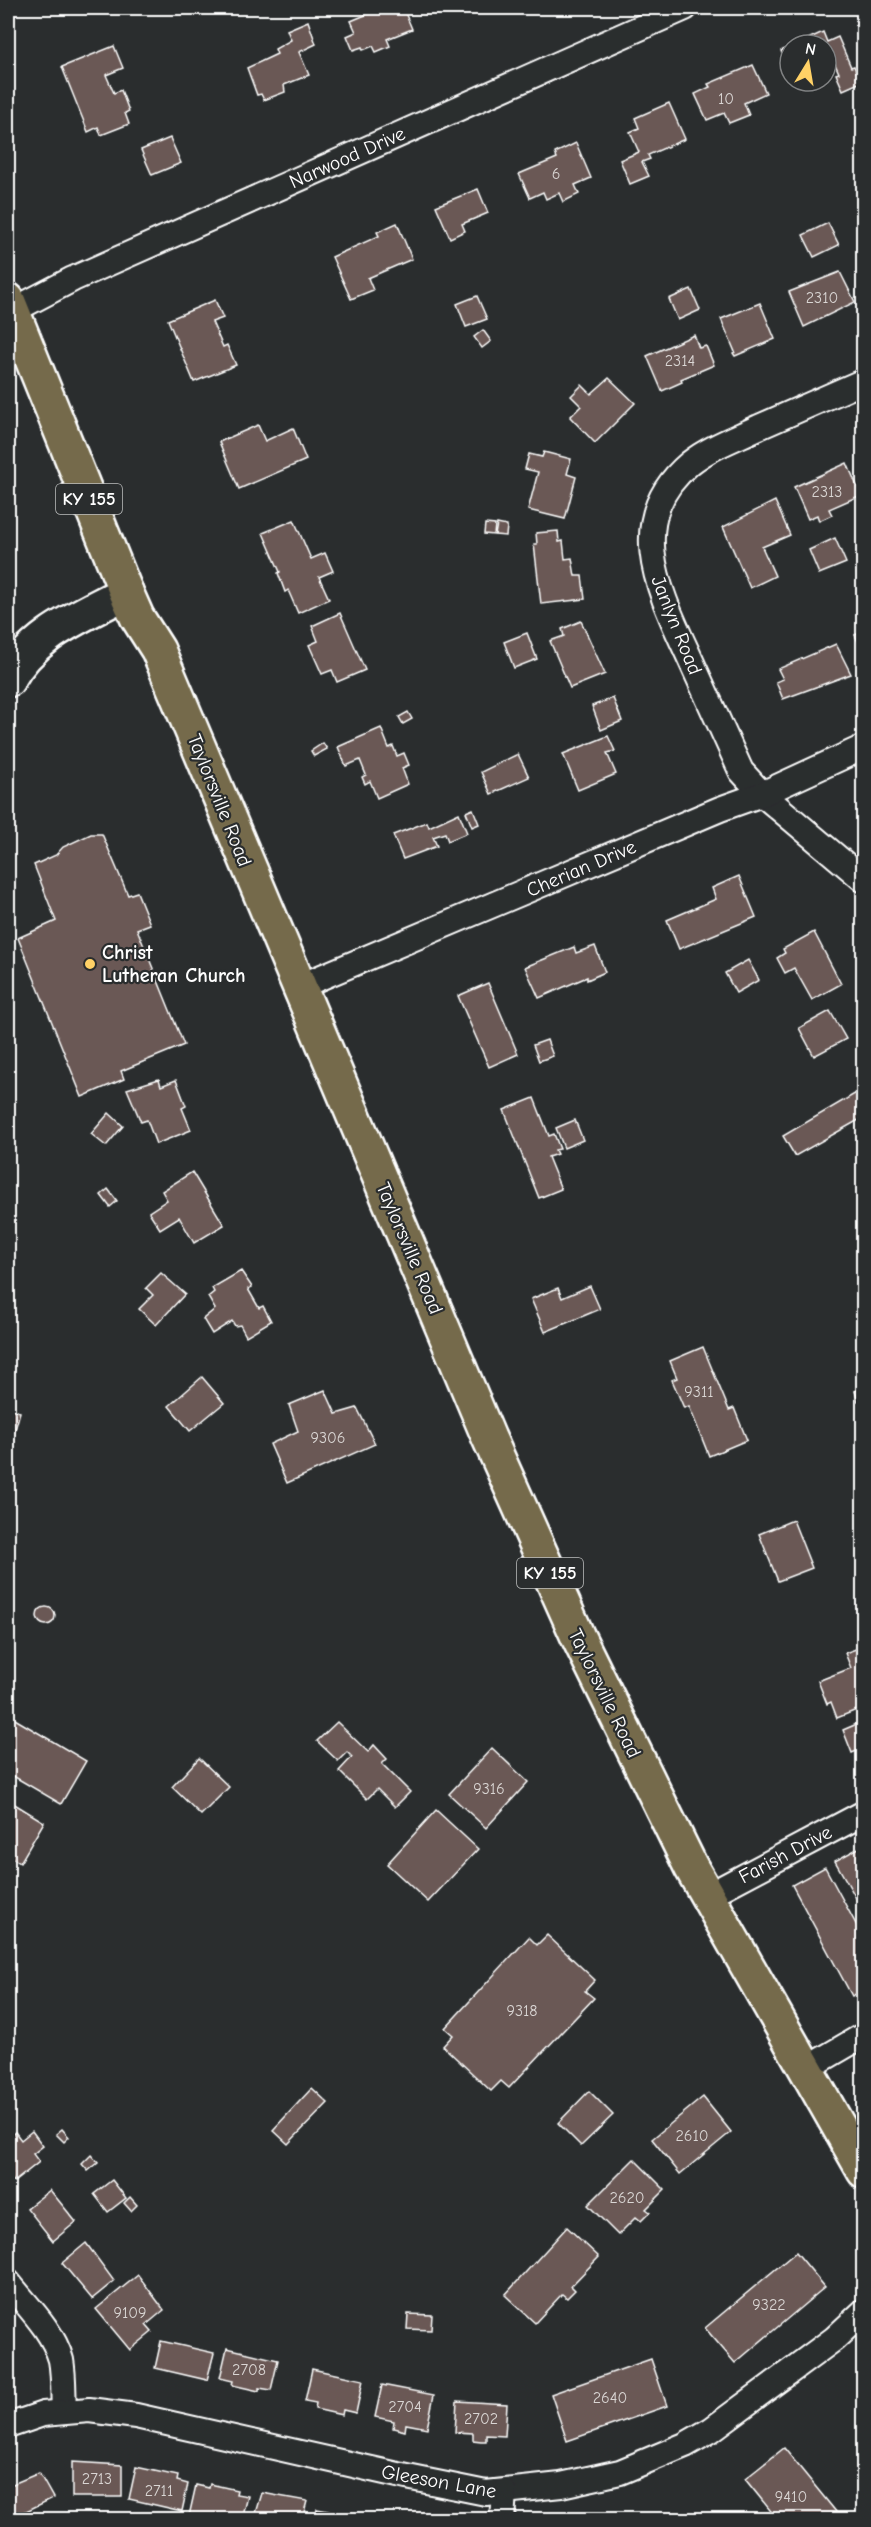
<svg xmlns="http://www.w3.org/2000/svg" width="871" height="2527" font-family="'Comic Neue',sans-serif">
  <style>
    .building { fill: #6b5955; stroke: #fff; stroke-width: 1.5 }
    .lines { fill: none; stroke-linecap: round; stroke-linejoin: round }
    .street-casing { stroke: #fff; stroke-width: 28 }
    .secondary-casing { stroke: #fff; stroke-width: 38 }
    .primary-casing { stroke: #fff; stroke-width: 38 }
    .street { stroke: #2a2d2e; stroke-width: 24 }
    .secondary { stroke: #2a2d2e; stroke-width: 33 }
    .primary { stroke: #746b4b; stroke-width: 33 }
    .poi-dot { fill: #ffd166; stroke: #2a2d2e; stroke-width: 2 }
    .labels { text-anchor: middle; stroke-width: 4.5; stroke-linejoin: round; paint-order: stroke }
    .number-label { font-size: 16px; fill: #dad6d4 }
    .shield { fill: #2a2d2e; stroke: #bfc0c0; stroke-width: 1.5 }
    .shield-label { font-size: 18px; font-weight: bold; fill: #fff }
    .street-label { font-size: 20px; fill: #fff; stroke: #2a2d2e }
    .poi-label { font-size: 20px; font-weight: bold; fill: #fff; stroke: #2a2d2e; text-anchor: start }
  </style>
  <rect width="100%" height="100%" fill="#2a2d2e"/>
  <filter id="ink" filterUnits="userSpaceOnUse"><feTurbulence type="fractalNoise" baseFrequency=".0167" numOctaves="2"/><feDisplacementMap in="SourceGraphic" scale="12" xChannelSelector="R" yChannelSelector="G"/><feConvolveMatrix kernelMatrix="1 2 1 2 8 2 1 2 1" color-interpolation-filters="sRGB"/></filter>
  <g filter="url(#ink)">
    <g class="building">
      <polygon points="382,8 403,8 412,29 387,39 390,46 376,52 373,46 363,50 362,47 353,50 347,36 356,32 351,21"/>
      <polygon points="443,8 470,8 471,9 460,14 458,8 446,14"/>
      <polygon points="308,21 316,44 299,52 309,75 284,85 285,92 264,100 261,94 257,95 247,68 277,54 275,49 291,40 287,30"/>
      <polygon points="823,32 827,42 838,37 851,67 854,66 861,82 843,90 836,74 839,73 835,64 826,68 826,45 795,45"/>
      <polygon points="114,46 123,68 106,75 114,93 121,90 129,111 125,113 129,124 101,135 98,127 88,132 62,67"/>
      <polygon points="790,47 790,72 781,51"/>
      <polygon points="753,65 766,93 744,103 749,115 729,123 724,113 707,120 695,94 710,87 708,84"/>
      <polygon points="669,103 685,139 648,155 650,159 642,162 649,176 630,184 620,160 639,152 630,132 639,128 635,118"/>
      <polygon points="170,138 181,163 152,175 141,150"/>
      <polygon points="576,143 591,178 575,185 579,194 563,202 559,193 546,199 543,192 530,198 519,174 557,158 555,153"/>
      <polygon points="478,189 488,213 462,224 465,231 450,238 436,206"/>
      <polygon points="397,223 412,259 368,278 373,290 351,299 332,257 379,236 377,232"/>
      <polygon points="828,223 839,245 814,257 803,235"/>
      <polygon points="840,272 855,302 804,327 789,292"/>
      <polygon points="691,289 700,310 678,320 669,299"/>
      <polygon points="477,296 487,319 466,327 457,304"/>
      <polygon points="215,300 223,318 212,322 223,347 227,345 236,365 194,382 168,320"/>
      <polygon points="760,303 775,339 735,356 733,353 735,352 721,319"/>
      <polygon points="483,330 491,341 482,348 474,337"/>
      <polygon points="694,335 699,348 706,346 714,365 681,379 682,382 662,391 647,356"/>
      <polygon points="609,378 635,403 595,443 570,417 581,406 571,396 582,385 591,394"/>
      <polygon points="258,425 265,441 293,428 306,460 239,489 219,442"/>
      <polygon points="544,452 571,459 567,474 576,477 565,519 528,510 538,472 525,469 529,454 542,457"/>
      <polygon points="847,463 861,495 829,509 832,515 819,521 817,515 808,519 794,487"/>
      <polygon points="775,501 790,535 762,547 775,576 750,588 723,527"/>
      <polygon points="294,520 311,559 325,553 333,571 319,577 329,599 298,613 288,590 285,592 278,573 280,572 263,533"/>
      <polygon points="485,524 495,525 494,535 484,534"/>
      <polygon points="497,524 507,526 506,536 495,535"/>
      <polygon points="558,531 559,542 563,541 565,559 572,558 575,576 582,576 585,599 541,604 534,544 537,544 536,533"/>
      <polygon points="835,538 846,563 819,574 809,550"/>
      <polygon points="340,613 365,670 337,682 332,670 322,674 309,645 318,641 312,626"/>
      <polygon points="581,621 605,674 570,688 550,641 564,636 562,629"/>
      <polygon points="864,631 864,655 855,635"/>
      <polygon points="527,633 537,659 514,668 504,642"/>
      <polygon points="836,644 851,674 783,699 776,682 783,679 778,669"/>
      <polygon points="613,698 622,721 601,730 592,706"/>
      <polygon points="408,712 412,719 403,724 399,717"/>
      <polygon points="381,728 389,748 393,746 397,756 404,753 409,765 402,768 408,784 377,798 370,781 365,784 362,777 366,775 360,760 346,766 338,747"/>
      <polygon points="608,736 615,751 607,753 616,774 578,790 563,754"/>
      <polygon points="323,743 327,749 314,756 311,751"/>
      <polygon points="518,754 529,777 491,794 481,772"/>
      <polygon points="473,809 479,824 472,827 466,812"/>
      <polygon points="459,813 467,833 448,841 445,833 433,837 437,846 403,859 393,835 427,822 429,827"/>
      <polygon points="91,834 102,834 128,895 137,892 150,924 137,929 184,1045 121,1071 124,1079 82,1097 18,938 56,921 34,865 56,855 63,847"/>
      <polygon points="739,876 756,917 679,949 667,920 716,899 712,888"/>
      <polygon points="814,932 841,984 812,1000 794,968 785,973 777,958 785,953 783,949"/>
      <polygon points="595,946 605,972 587,980 587,977 539,998 525,967 574,947 576,953"/>
      <polygon points="748,960 759,980 736,993 725,973"/>
      <polygon points="488,983 518,1054 489,1067 458,996"/>
      <polygon points="830,1011 846,1039 814,1056 799,1028"/>
      <polygon points="864,1012 864,1029 857,1015"/>
      <polygon points="547,1040 553,1056 539,1061 533,1045"/>
      <polygon points="159,1079 161,1086 176,1080 186,1106 182,1108 191,1130 156,1144 147,1120 141,1122 127,1089"/>
      <polygon points="858,1092 864,1102 864,1117 795,1156 783,1136"/>
      <polygon points="534,1098 549,1136 554,1134 560,1149 555,1150 557,1154 548,1157 561,1189 539,1198 504,1110"/>
      <polygon points="109,1113 123,1126 106,1146 91,1134"/>
      <polygon points="575,1120 583,1140 564,1148 556,1128"/>
      <polygon points="192,1172 224,1225 194,1243 179,1217 160,1229 149,1212 167,1200 162,1191"/>
      <polygon points="108,1189 117,1201 110,1207 101,1195"/>
      <polygon points="241,1271 252,1287 248,1289 259,1308 263,1306 271,1321 246,1336 240,1325 235,1326 232,1321 212,1334 203,1319 215,1309 208,1297 214,1292 212,1288"/>
      <polygon points="161,1273 185,1294 156,1325 139,1309 153,1295 146,1288"/>
      <polygon points="590,1286 600,1309 545,1332 531,1299 558,1288 562,1298"/>
      <polygon points="703,1347 729,1410 734,1408 747,1440 709,1456 689,1406 684,1408 672,1380 677,1378 670,1361"/>
      <polygon points="202,1377 224,1403 190,1431 169,1406"/>
      <polygon points="864,1388 864,1399 858,1401 855,1391"/>
      <polygon points="325,1390 336,1414 357,1408 375,1444 287,1483 270,1444 298,1431 289,1405"/>
      <polygon points="8,1408 20,1412 11,1444 8,1443"/>
      <polygon points="793,1520 812,1568 778,1581 759,1534"/>
      <circle cx="46" cy="1616" r="9"/>
      <polygon points="864,1646 864,1707 837,1718 831,1702 827,1704 818,1681 851,1668 845,1653"/>
      <polygon points="8,1715 86,1761 61,1804 8,1773"/>
      <polygon points="864,1721 864,1748 852,1753 843,1730"/>
      <polygon points="337,1722 368,1752 374,1745 387,1759 382,1764 410,1792 395,1807 377,1789 367,1799 339,1771 352,1757 347,1752 338,1761 317,1741"/>
      <polygon points="492,1748 528,1782 486,1828 449,1794"/>
      <polygon points="199,1758 229,1787 201,1815 172,1787"/>
      <polygon points="8,1800 44,1822 20,1863 8,1855"/>
      <polygon points="436,1810 478,1849 428,1902 387,1864"/>
      <polygon points="864,1845 864,1912 835,1861"/>
      <polygon points="825,1867 864,1939 864,1990 852,1996 792,1885"/>
      <polygon points="547,1935 595,1980 585,1991 594,1998 509,2088 501,2081 491,2091 443,2046 453,2035 445,2028 529,1937 537,1945"/>
      <polygon points="312,2088 328,2103 288,2144 273,2130"/>
      <polygon points="589,2091 613,2115 581,2146 558,2123"/>
      <polygon points="703,2097 731,2132 680,2174 652,2139"/>
      <polygon points="62,2129 69,2137 64,2142 56,2134"/>
      <polygon points="32,2131 43,2146 33,2154 39,2162 14,2182 8,2174 8,2139 15,2132 21,2140"/>
      <polygon points="91,2155 98,2163 88,2171 82,2164"/>
      <polygon points="634,2159 665,2190 646,2209 650,2212 641,2221 636,2217 618,2235 588,2205"/>
      <polygon points="112,2180 126,2198 108,2212 94,2194"/>
      <polygon points="50,2190 76,2222 53,2241 27,2208"/>
      <polygon points="130,2197 137,2205 131,2211 124,2203"/>
      <polygon points="567,2227 599,2257 571,2286 575,2290 567,2298 562,2294 535,2323 505,2295"/>
      <polygon points="86,2243 114,2281 92,2299 62,2263"/>
      <polygon points="796,2252 825,2287 735,2363 705,2328"/>
      <polygon points="138,2275 164,2310 146,2325 152,2332 130,2350 96,2309"/>
      <polygon points="408,2314 432,2315 431,2330 407,2329"/>
      <polygon points="161,2341 214,2353 207,2380 155,2368"/>
      <polygon points="227,2348 278,2360 271,2390 259,2388 259,2391 232,2385 233,2381 220,2378"/>
      <polygon points="651,2359 667,2406 567,2441 551,2394"/>
      <polygon points="312,2369 363,2380 356,2413 343,2410 342,2415 315,2409 316,2403 305,2401"/>
      <polygon points="382,2385 434,2395 427,2428 406,2424 405,2431 393,2428 394,2421 375,2417"/>
      <polygon points="457,2401 507,2404 505,2436 486,2435 486,2441 481,2441 473,2440 473,2433 455,2432"/>
      <polygon points="784,2448 837,2513 829,2520 778,2520 745,2479"/>
      <polygon points="72,2462 122,2465 122,2497 72,2497"/>
      <polygon points="136,2467 178,2476 177,2481 188,2484 182,2511 129,2499"/>
      <polygon points="39,2473 53,2498 8,2520 8,2486"/>
      <polygon points="210,2484 237,2490 236,2494 248,2496 242,2520 206,2520 189,2516 196,2485 209,2488"/>
      <polygon points="262,2493 307,2501 302,2520 254,2520"/>
      <polygon points="317,2509 328,2511 365,2520 315,2520"/>
    </g>
    <g class="lines">
      <defs>
        <g id="street">
          <polyline points="12,311 73,279 685,8"/>
          <path d="M864 381C829 396 794 412 759 427 736 438 710 447 690 463 620 522 662 596 692 663 708 699 725 735 741 771L762 794 864 880"/>
          <polyline points="298,987 720,809 762,794 864,747"/>
          <polyline points="707,1896 864,1813"/>
          <polyline points="804,2070 864,2035"/>
          <path d="M8 2282C26 2305 53 2330 61 2360 64 2376 63 2395 64 2411"/>
          <polyline points="8,2426 43,2414 89,2410 136,2416 407,2477 486,2493 561,2485 620,2472 685,2445 711,2430 834,2339 864,2311"/>
          <polyline points="502,2520 504,2492"/>
        </g>
        <path id="secondary" d="M8 680C34 633 80 617 126 592"/>
        <polyline id="primary" points="8,300 126,592 137,617 158,650 489,1438 578,1637 691,1867 864,2171"/>
      </defs>
      <use href="#street" class="street-casing"/>
      <use href="#secondary" class="secondary-casing"/>
      <use href="#primary" class="primary-casing"/>
      <use href="#street" class="street"/>
      <use href="#secondary" class="secondary"/>
      <use href="#primary" class="primary"/>
    </g>
  </g>
  <circle class="poi-dot" cx="90" cy="964" r="6"/>
  <g class="labels">
    <g class="number-label">
      <text x="726" y="104">10</text>
      <text x="556" y="179">6</text>
      <text x="822" y="303">2310</text>
      <text x="680" y="366">2314</text>
      <text x="827" y="497">2313</text>
      <text x="699" y="1397">9311</text>
      <text x="328" y="1443">9306</text>
      <text x="489" y="1794">9316</text>
      <text x="522" y="2016">9318</text>
      <text x="692" y="2141">2610</text>
      <text x="627" y="2203">2620</text>
      <text x="769" y="2310">9322</text>
      <text x="130" y="2318">9109</text>
      <text x="249" y="2375">2708</text>
      <text x="610" y="2403">2640</text>
      <text x="405" y="2412">2704</text>
      <text x="481" y="2424">2702</text>
      <text x="97" y="2484">2713</text>
      <text x="159" y="2496">2711</text>
      <text x="791" y="2502">9410</text>
    </g>
    <g class="shield">
      <rect x="56" y="484" width="66" height="30" rx="4.5"/>
      <rect x="517" y="1558" width="66" height="30" rx="4.5"/>
    </g>
    <g class="shield-label">
      <text x="89" y="505">KY 155</text>
      <text x="550" y="1579">KY 155</text>
    </g>
    <g class="street-label">
      <text transform="translate(347 157) rotate(-24)" y="7">Narwood Drive</text>
      <text transform="translate(677 625) rotate(68)" y="7">Janlyn Road</text>
      <text transform="translate(220 800) rotate(68)" y="7">Taylorsville Road</text>
      <text transform="translate(581 868) rotate(-23)" y="7">Cherian Drive</text>
      <text transform="translate(410 1248) rotate(67)" y="7">Taylorsville Road</text>
      <text transform="translate(605 1693) rotate(64)" y="7">Taylorsville Road</text>
      <text transform="translate(785 1854) rotate(-28)" y="7">Farish Drive</text>
      <text transform="translate(439 2481) rotate(10)" y="7">Gleeson Lane</text>
    </g>
    <g class="poi-label">
      <text x="102" y="959">Christ<tspan x="102" dy="23">Lutheran Church</tspan></text>
    </g>
  </g>
  <rect width="871" height="2527" fill="none" stroke="#2a2d2e" stroke-width="30"/>
  <rect x="15" y="15" width="841" height="2497" fill="none" stroke="#fff" stroke-width="2" filter="url(#ink)"/>
  <g transform="translate(808 63) rotate(11)"><circle r="28" fill="#2a2d2e" stroke="#7f8182" stroke-width="1.5"/>
  <path d="M0-4.5L10 22L0 15L-10 22Z" fill="#ffd166"/>
  <text y="-9" font-size="16" font-weight="bold" text-anchor="middle" fill="#ffffff">N</text>
  </g>
</svg>
